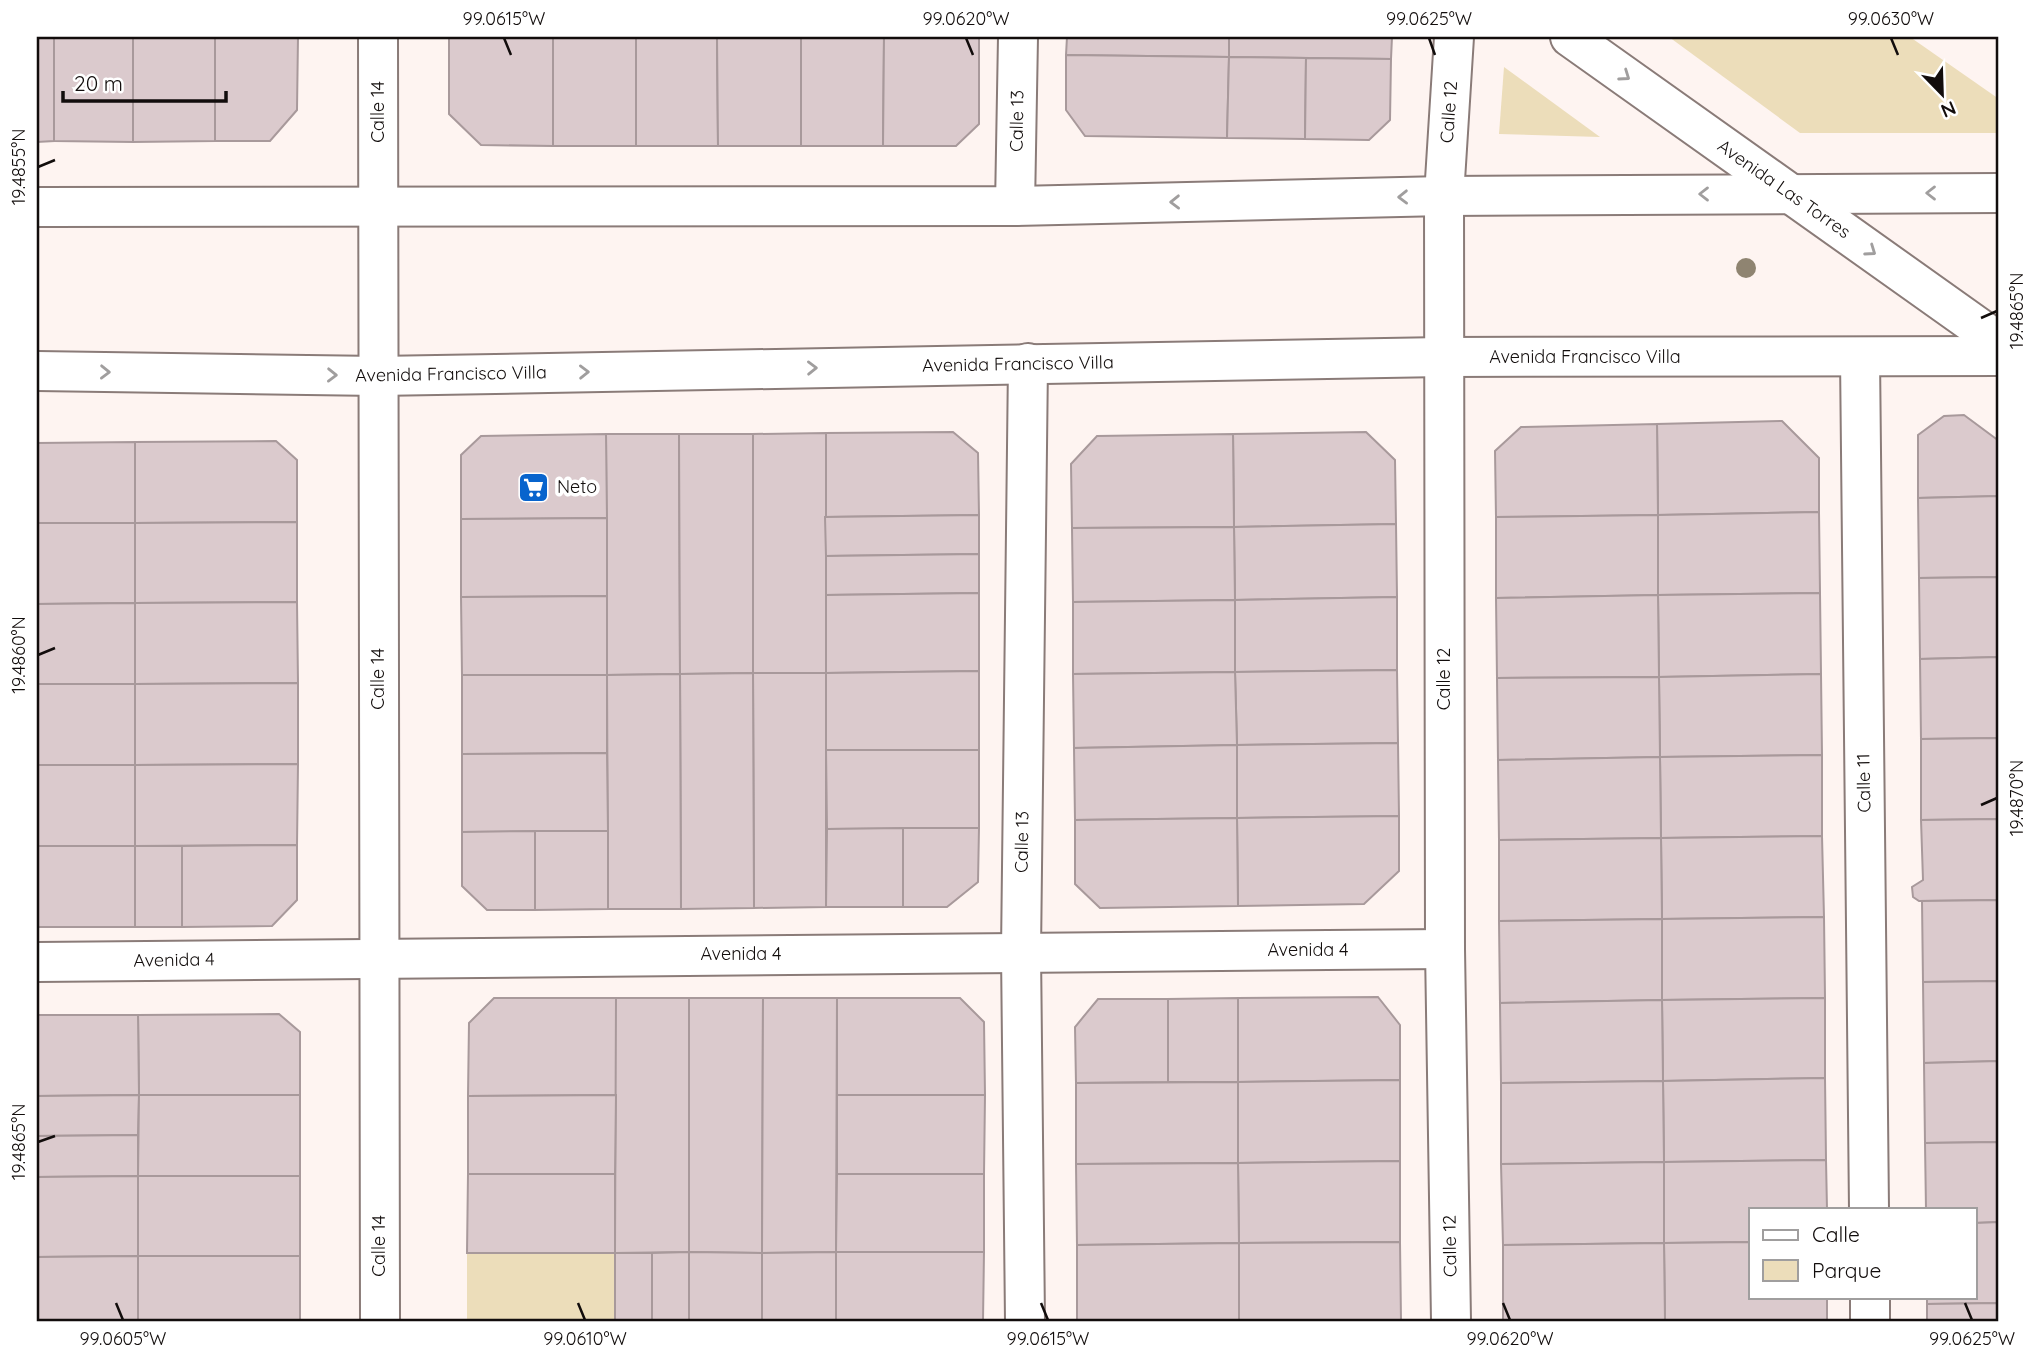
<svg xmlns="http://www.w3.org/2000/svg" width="2036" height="1358" font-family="Quicksand,sans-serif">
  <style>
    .green { fill: #ecddba }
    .building { fill: #dbcacd; stroke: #a8999b; stroke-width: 2 }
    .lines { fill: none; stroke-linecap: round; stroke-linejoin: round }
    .minor-casing { stroke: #8a7b78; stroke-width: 42 }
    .tertiary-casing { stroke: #8a7b78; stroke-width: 42 }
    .secondary-casing { stroke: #8a7b78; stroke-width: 42 }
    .minor { stroke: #fff; stroke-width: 38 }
    .tertiary { stroke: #fff; stroke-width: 38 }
    .secondary { stroke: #fff; stroke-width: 38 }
    .tree { fill: #8f8471 }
    .oneway { stroke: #a09e9e }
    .ticks { fill: none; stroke: #120d0c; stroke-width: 2.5 }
    .labels { text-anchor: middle; stroke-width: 7; stroke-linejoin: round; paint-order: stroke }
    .street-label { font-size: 18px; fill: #120d0c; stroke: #fff }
    .poi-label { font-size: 18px; fill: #120d0c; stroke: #fff; text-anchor: start }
    .neatline { fill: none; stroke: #120d0c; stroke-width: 2.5 }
    .ticks-label { font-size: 18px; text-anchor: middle; fill: #120d0c }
  </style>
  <rect width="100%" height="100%" fill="#fef4f1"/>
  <g class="green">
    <polygon points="1669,37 1910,37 1999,99 1999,133 1800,133"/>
    <polygon points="1504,67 1600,137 1499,134"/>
    <rect x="467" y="1253" width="148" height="68"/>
  </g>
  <g class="building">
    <polygon points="37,37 54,37 54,141 37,142"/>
    <polygon points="54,37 133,37 133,142 54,141"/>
    <polygon points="133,37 215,37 215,141 133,142"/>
    <polygon points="215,37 298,37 297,110 270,141 215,141"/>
    <polygon points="449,37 553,37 553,146 481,145 449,114"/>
    <rect x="553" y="37" width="83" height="109"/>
    <polygon points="636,37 717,37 718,146 636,146"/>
    <polygon points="717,37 801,37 801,146 718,146"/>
    <polygon points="801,37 884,37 883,146 801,146"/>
    <polygon points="884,37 979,37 979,124 956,146 883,146"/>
    <polygon points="1067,37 1229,37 1229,57 1066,55"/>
    <polygon points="1229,37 1392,37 1391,59 1229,57"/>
    <polygon points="1066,55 1229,57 1227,138 1085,136 1066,110"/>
    <polygon points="1229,57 1306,58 1305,139 1227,138"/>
    <polygon points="1306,58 1391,59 1390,120 1369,140 1305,139"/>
    <polygon points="1964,415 1999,441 1999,496 1918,498 1918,435 1944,416"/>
    <polygon points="1782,421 1819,458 1819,512 1658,515 1657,424"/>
    <polygon points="1657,424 1658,515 1496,517 1495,451 1521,427"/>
    <polygon points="953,432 978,453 979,515 825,517 826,433"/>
    <polygon points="1366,432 1395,460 1396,524 1234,527 1233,434"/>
    <polygon points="826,433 826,673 753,673 753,434"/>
    <polygon points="606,434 679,434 680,674 607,675"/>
    <polygon points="606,434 607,518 461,519 461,455 481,436"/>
    <polygon points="679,434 753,434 753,673 680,674"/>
    <polygon points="1233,434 1234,527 1072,528 1071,464 1097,436"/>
    <polygon points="276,441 297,460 297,522 135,523 135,442"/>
    <polygon points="135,442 135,523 37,523 37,443"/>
    <polygon points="1999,496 1999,577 1919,578 1918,498"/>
    <polygon points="1819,512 1820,593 1658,595 1658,515"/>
    <polygon points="979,515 979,554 826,556 825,517"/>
    <polygon points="1658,515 1658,595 1496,598 1496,517"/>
    <polygon points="607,518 607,596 461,597 461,519"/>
    <polygon points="297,522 297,602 135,603 135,523"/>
    <polygon points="37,523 135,523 135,603 37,604"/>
    <polygon points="1396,524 1397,597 1235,600 1234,527"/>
    <polygon points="1234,527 1235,600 1073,602 1072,528"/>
    <polygon points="979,554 979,593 826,595 826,556"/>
    <polygon points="1999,577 1999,657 1920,659 1919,578"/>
    <polygon points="979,593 979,671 826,673 826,595"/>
    <polygon points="1820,593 1821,674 1659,677 1658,595"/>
    <polygon points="1658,595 1659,677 1497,678 1496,598"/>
    <polygon points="607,596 607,675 462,675 461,597"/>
    <polygon points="1397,597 1397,670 1235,672 1235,600"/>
    <polygon points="1235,600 1235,672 1073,674 1073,602"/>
    <polygon points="297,602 298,683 135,684 135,603"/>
    <polygon points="135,603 135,684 37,684 37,604"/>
    <polygon points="1999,657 1999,738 1921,739 1920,659"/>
    <polygon points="1397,670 1398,743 1237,745 1235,672"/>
    <polygon points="979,671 979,750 826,750 826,673"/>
    <polygon points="1235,672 1237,745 1074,748 1073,674"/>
    <polygon points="753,673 826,673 826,907 754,908"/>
    <polygon points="753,673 754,908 681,909 680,674"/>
    <polygon points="680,674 681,909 608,909 607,675"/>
    <polygon points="1821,674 1822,755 1660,757 1659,677"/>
    <polygon points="462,675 607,675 607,753 462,754"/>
    <polygon points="1659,677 1660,757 1498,760 1497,678"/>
    <polygon points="298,683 298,764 135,765 135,684"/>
    <rect x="37" y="684" width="98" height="81"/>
    <polygon points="1999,738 1999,819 1921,820 1921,739"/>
    <polygon points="1398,743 1399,816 1237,818 1237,745"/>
    <polygon points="1237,745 1237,818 1075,820 1074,748"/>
    <polygon points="826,750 979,750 979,828 827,829"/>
    <polygon points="607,753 608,831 462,832 462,754"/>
    <polygon points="1822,755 1822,836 1661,838 1660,757"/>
    <polygon points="1660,757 1661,838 1499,840 1498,760"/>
    <polygon points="298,764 297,845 135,846 135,765"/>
    <rect x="37" y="765" width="98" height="81"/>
    <polygon points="1399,816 1399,871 1364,904 1238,906 1237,818"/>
    <polygon points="1237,818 1238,906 1100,908 1075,884 1075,820"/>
    <polygon points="1999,819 1999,900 1919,901 1913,897 1912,887 1923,880 1921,820"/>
    <polygon points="903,828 903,907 826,907 827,829"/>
    <polygon points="903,828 979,828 978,882 947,907 903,907"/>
    <polygon points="535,831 608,831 608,909 535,910"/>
    <polygon points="535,831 535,910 487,910 462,886 462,832"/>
    <polygon points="1822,836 1824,917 1662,919 1661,838"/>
    <polygon points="1661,838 1662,919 1499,921 1499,840"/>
    <polygon points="297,845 297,900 272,926 182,927 182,846"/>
    <rect x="37" y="846" width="98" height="81"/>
    <rect x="135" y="846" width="47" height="81"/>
    <polygon points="1999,900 1999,981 1923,982 1922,901"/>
    <polygon points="1824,917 1825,998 1662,1000 1662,919"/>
    <polygon points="1662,919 1662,1000 1500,1003 1499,921"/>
    <polygon points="1999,981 1999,1061 1924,1063 1923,982"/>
    <polygon points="1378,997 1400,1025 1400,1080 1238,1082 1238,998"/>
    <polygon points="494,998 616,998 616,1095 468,1096 469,1023"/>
    <polygon points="616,998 689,998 689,1252 615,1253"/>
    <polygon points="689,998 763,998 762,1253 689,1252"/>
    <polygon points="763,998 837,998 836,1252 762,1253"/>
    <polygon points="837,998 960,998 984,1022 985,1095 837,1095"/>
    <polygon points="1238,998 1238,1082 1168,1082 1168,999"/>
    <polygon points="1825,998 1825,1078 1663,1081 1662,1000"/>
    <polygon points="1098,999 1168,999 1168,1082 1076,1083 1075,1027"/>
    <polygon points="1662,1000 1663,1081 1501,1083 1500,1003"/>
    <polygon points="279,1014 300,1032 300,1095 139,1095 138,1015"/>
    <polygon points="37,1015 138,1015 139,1095 37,1096"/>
    <polygon points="1999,1061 1999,1142 1925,1143 1924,1063"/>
    <polygon points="1825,1078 1826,1160 1664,1162 1663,1081"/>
    <polygon points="1400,1080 1400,1161 1238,1163 1238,1082"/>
    <polygon points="1663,1081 1664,1162 1501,1164 1501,1083"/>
    <polygon points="1238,1082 1238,1163 1076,1164 1076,1083"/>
    <polygon points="139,1095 138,1135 37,1136 37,1096"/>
    <polygon points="139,1095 300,1095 300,1176 138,1176"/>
    <polygon points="616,1095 615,1174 468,1174 468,1096"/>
    <polygon points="837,1095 985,1095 984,1174 837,1174"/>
    <polygon points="138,1135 138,1176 37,1177 37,1136"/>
    <polygon points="1999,1142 1999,1222 1975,1223 1975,1209 1926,1209 1925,1143"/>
    <polygon points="1826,1160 1827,1209 1751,1209 1751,1242 1664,1243 1664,1162"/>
    <polygon points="1400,1161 1400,1242 1239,1243 1238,1163"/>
    <polygon points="1664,1162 1664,1243 1503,1245 1501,1164"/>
    <polygon points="1238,1163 1239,1243 1077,1245 1076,1164"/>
    <polygon points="468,1174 615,1174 615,1253 467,1253"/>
    <polygon points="837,1174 984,1174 984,1252 836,1252"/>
    <polygon points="138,1176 138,1256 37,1257 37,1177"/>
    <rect x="138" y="1176" width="162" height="80"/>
    <polygon points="1999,1222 1999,1303 1927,1304 1927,1297 1975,1297 1975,1223"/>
    <polygon points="1400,1242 1401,1321 1239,1321 1239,1243"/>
    <polygon points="1751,1242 1751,1297 1827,1297 1827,1321 1665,1321 1664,1243"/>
    <polygon points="1239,1243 1239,1321 1077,1321 1077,1245"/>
    <polygon points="1664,1243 1665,1321 1503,1321 1503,1245"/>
    <polygon points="689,1252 762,1253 762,1321 689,1321"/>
    <polygon points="689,1252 689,1321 652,1321 652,1253"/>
    <polygon points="836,1252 836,1321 762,1321 762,1253"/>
    <polygon points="836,1252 984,1252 983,1321 836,1321"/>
    <rect x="615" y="1253" width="37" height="68"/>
    <polygon points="138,1256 138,1321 37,1321 37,1257"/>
    <rect x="138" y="1256" width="162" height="65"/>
    <polygon points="1999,1303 1999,1321 1927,1321 1927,1304"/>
  </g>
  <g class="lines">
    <defs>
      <g id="minor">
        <polyline points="1015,206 1018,37"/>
        <polyline points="1860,357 1869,1209"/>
        <polyline points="37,962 1445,949"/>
        <polyline points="1870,1297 1870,1321"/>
        <polyline points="1025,1321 1021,952 1028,363"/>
        <polyline points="1451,1321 1445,949 1444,196 1454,37"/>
      </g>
      <g id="tertiary">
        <polyline points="378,37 380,1321"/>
        <polyline points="1570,37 1999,342"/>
      </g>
      <g id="secondary">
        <polyline points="37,207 1015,206 1444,196 1999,193"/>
        <polyline points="37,371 378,376 1443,357 1999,356"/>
      </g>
    </defs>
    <use href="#minor" class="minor-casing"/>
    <use href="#tertiary" class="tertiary-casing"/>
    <use href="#secondary" class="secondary-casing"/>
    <use href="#minor" class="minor"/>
    <use href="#tertiary" class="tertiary"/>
    <use href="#secondary" class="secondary"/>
  </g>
  <circle class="tree" cx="1746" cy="268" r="10"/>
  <defs><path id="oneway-chevron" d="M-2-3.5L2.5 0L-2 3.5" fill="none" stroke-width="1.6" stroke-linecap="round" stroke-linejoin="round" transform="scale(1.75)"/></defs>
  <g class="oneway">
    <use href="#oneway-chevron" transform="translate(1625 76) rotate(35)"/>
    <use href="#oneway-chevron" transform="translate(1931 193) rotate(180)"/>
    <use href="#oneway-chevron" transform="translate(1704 194) rotate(180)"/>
    <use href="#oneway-chevron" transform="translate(1403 197) rotate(179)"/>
    <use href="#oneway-chevron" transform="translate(1175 202) rotate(179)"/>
    <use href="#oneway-chevron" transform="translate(1871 251) rotate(35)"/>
    <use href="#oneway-chevron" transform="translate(812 368) rotate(-1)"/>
    <use href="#oneway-chevron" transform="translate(105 372) rotate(1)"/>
    <use href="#oneway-chevron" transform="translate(584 372) rotate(-1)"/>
    <use href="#oneway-chevron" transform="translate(332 375) rotate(1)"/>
  </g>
  <path class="ticks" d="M504 38 511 55M966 38 973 55M1429 38 1435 55M1891 38 1898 55M38 167 55 160M1981 318 1997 311M38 655 55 648M1981 805 1997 798M38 1142 55 1136M116 1303 123 1320M578 1303 585 1320M1041 1303 1048 1320M1503 1303 1510 1320M1965 1303 1972 1320"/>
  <defs>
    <symbol id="supermarket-square" viewBox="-11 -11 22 22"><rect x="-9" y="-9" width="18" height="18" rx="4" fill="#0864cd" stroke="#fff"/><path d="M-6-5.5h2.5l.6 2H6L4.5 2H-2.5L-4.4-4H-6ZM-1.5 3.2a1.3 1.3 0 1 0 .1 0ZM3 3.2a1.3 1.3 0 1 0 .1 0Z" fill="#fff"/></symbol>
  </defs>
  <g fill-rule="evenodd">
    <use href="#supermarket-square" x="516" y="470" width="35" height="35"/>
  </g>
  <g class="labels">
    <g class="street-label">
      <text transform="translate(378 112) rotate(-90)" y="6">Calle 14</text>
      <text transform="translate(1449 112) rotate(-86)" y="6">Calle 12</text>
      <text transform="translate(1017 121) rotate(-89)" y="6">Calle 13</text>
      <text transform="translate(1784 189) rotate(35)" y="6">Avenida Las Torres</text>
      <text x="1585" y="363">Avenida Francisco Villa</text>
      <text transform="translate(1018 364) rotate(-1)" y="6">Avenida Francisco Villa</text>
      <text transform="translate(451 374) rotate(-1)" y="6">Avenida Francisco Villa</text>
      <text transform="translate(378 679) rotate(-90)" y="6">Calle 14</text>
      <text transform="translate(1444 679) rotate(-90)" y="6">Calle 12</text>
      <text transform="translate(1864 783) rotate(-91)" y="6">Calle 11</text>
      <text transform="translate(1022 842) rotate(-89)" y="6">Calle 13</text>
      <text x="1308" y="956">Avenida 4</text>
      <text x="741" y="960">Avenida 4</text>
      <text transform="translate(174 960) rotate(-1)" y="6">Avenida 4</text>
      <text transform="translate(379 1246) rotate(-90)" y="6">Calle 14</text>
      <text transform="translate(1450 1246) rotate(-91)" y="6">Calle 12</text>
    </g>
    <g class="poi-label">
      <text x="557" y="493">Neto</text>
    </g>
  </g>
  <rect width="2036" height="1358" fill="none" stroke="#ffffff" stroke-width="77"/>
  <rect x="1749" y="1208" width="228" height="91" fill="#ffffff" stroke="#a09e9e" stroke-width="2"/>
  <rect x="1763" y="1230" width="35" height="10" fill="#ffffff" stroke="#a09e9e" stroke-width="2"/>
  <text x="1812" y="1242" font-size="21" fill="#120d0c">Calle</text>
  <rect x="1763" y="1260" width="35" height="21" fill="#ecddba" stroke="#a09e9e" stroke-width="2"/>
  <text x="1812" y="1278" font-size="21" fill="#120d0c">Parque</text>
  <g transform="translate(1942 94) rotate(157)" stroke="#ffffff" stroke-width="5" paint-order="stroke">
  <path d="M0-5L12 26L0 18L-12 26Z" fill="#120d0c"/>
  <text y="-10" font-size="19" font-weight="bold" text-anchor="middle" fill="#120d0c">N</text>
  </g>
  <path d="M63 91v10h163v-10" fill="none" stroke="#120d0c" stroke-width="3.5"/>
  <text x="74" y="91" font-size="21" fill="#120d0c" stroke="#ffffff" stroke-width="5" paint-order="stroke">20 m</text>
  <rect x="38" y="38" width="1959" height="1282" class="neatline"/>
  <g class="ticks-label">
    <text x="504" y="25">99.0615°W</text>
    <text x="966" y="25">99.0620°W</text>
    <text x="1429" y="25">99.0625°W</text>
    <text x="1891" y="25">99.0630°W</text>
    <text transform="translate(19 167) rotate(-90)" y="6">19.4855°N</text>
    <text transform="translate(2017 311) rotate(-90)" y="6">19.4865°N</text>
    <text transform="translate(19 655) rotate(-90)" y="6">19.4860°N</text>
    <text transform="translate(2017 798) rotate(-90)" y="6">19.4870°N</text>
    <text transform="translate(19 1142) rotate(-90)" y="6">19.4865°N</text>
    <text x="123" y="1345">99.0605°W</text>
    <text x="585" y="1345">99.0610°W</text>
    <text x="1048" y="1345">99.0615°W</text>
    <text x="1510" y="1345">99.0620°W</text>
    <text x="1972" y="1345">99.0625°W</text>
  </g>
</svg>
